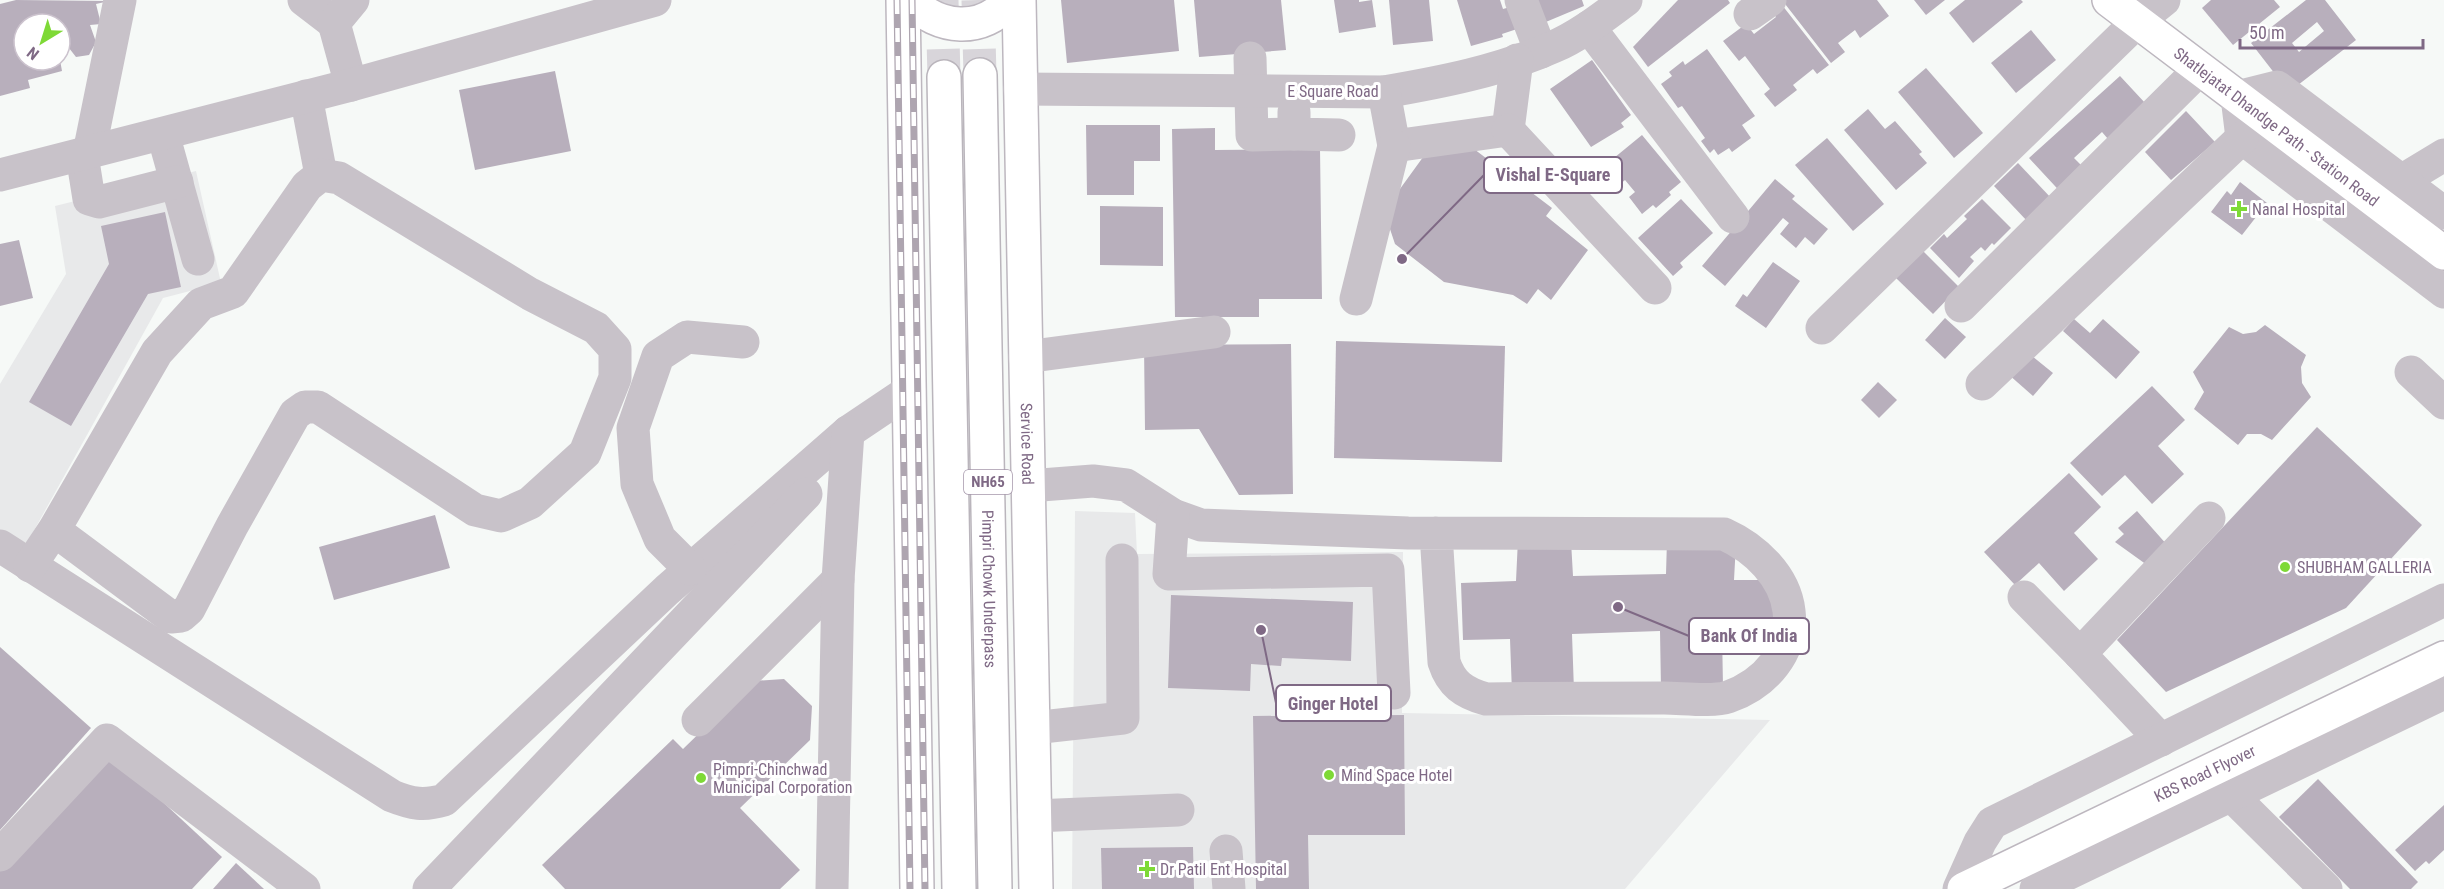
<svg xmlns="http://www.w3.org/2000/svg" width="2444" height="889" font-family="'Roboto Condensed',sans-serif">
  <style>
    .built { fill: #e8e9ea }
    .building { fill: #b8afbc; fill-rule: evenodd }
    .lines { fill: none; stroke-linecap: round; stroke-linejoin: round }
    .highway-tunnel { stroke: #d8d5da; stroke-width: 33; stroke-dasharray: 33 16; stroke-linecap: butt }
    .major-casing { stroke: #bdb7bf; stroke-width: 36 }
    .highway-casing { stroke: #bab5bc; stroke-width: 36 }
    .minor { stroke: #c8c2c9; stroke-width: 33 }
    .major { stroke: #fff; stroke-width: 33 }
    .highway { stroke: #fff; stroke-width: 33 }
    .rail-casing { stroke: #aea5b0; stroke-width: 7 }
    .rail { stroke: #fff; stroke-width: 4.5; stroke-dasharray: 14; stroke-linecap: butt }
    .poi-dot { fill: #7ed936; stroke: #fff; stroke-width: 2 }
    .labels { text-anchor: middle; stroke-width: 6; stroke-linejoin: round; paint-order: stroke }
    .shield { fill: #fff; stroke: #a596aa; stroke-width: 1.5 }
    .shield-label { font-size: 15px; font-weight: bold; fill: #7f6985 }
    .street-label { font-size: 16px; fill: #7f6985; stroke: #fff }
    .poi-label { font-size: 16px; fill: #7f6985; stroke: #fff; text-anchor: start }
    .leader { fill: none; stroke: #7f6985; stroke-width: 2 }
    .callout-dot { fill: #7f6985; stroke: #fff; stroke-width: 2 }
    .callout { fill: #fff; stroke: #7f6985; stroke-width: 2 }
    .callout-label { font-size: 18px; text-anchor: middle; font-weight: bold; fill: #7f6985 }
  </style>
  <rect width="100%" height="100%" fill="#f6f9f7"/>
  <g class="built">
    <polygon points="196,171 221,283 163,298 27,543 0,533 0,384 66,274 55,206"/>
    <polygon points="1075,511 1135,513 1137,554 1403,552 1402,713 1770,720 1625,889 1072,889"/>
  </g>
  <g class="building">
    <polygon points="16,0 109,1 96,4 101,24 90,25 96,42 89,55 76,57 69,48 60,51 60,24 24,24 24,60 60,60 62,71 28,80 30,88 0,96 0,4"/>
    <polygon points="1061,0 1174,0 1179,51 1067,63"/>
    <polygon points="1194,0 1281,0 1286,50 1199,57"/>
    <polygon points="1334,0 1359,0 1359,2 1372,0 1376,27 1339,33"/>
    <polygon points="1389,0 1429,0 1433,41 1393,45"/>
    <polygon points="1457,0 1500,0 1503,9 1510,7 1517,29 1502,34 1503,37 1471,46"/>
    <polygon points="1531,0 1582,0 1584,6 1541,24"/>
    <polygon points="1678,0 1728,0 1730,3 1648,67 1633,47"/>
    <polygon points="1782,0 1877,0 1889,16 1860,38 1855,30 1838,43 1845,52 1831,63"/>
    <polygon points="1914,0 1945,0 1926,15"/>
    <polygon points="1965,0 2021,0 2023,2 1973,43 1949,13"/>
    <polygon points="2211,0 2274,0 2280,7 2233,45 2202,8"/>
    <path d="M2306 0H2325L2356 40 2289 92 2251 43ZM2317 22 2324 31 2299 52 2292 43Z"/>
    <polygon points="1782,5 1829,65 1817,74 1813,69 1793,85 1797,90 1775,107 1764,94 1770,89 1745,56 1739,61 1723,41 1746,24 1754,34 1776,17 1772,12"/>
    <polygon points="2031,30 2056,60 2016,93 1991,63"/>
    <polygon points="1707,49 1755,116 1742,125 1751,138 1732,152 1729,148 1718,155 1714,149 1710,153 1701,141 1705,138 1682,106 1678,108 1661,84 1672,76 1669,72 1683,61 1685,65"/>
    <polygon points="1592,60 1631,115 1621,123 1624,127 1591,147 1550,89"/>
    <polygon points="1926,68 1983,133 1954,158 1898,92"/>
    <polygon points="555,71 571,151 475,170 459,90"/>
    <polygon points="2120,76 2146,104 2108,139 2102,132 2074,158 2083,167 2067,199 2029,158"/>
    <polygon points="1868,109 1885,129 1895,121 1922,152 1919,154 1927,163 1896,190 1844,130"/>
    <polygon points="2186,111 2215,142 2171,180 2145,152"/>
    <polygon points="1086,125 1160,125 1160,161 1134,161 1134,195 1087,195"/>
    <polygon points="1215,128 1215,150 1320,149 1322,299 1259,299 1259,317 1175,317 1172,129"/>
    <polygon points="1642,135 1681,182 1669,192 1671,195 1656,208 1653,205 1642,214 1629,197 1635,192 1625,180 1619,185 1603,167"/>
    <polygon points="1827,138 1884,204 1853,231 1795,165"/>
    <polygon points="1474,149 1552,208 1546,216 1588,250 1551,300 1538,289 1527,304 1513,295 1444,282 1395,244 1384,211 1426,153"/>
    <polygon points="2018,163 2052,199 2028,222 1994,186"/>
    <polygon points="1775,179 1795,196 1792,199 1828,229 1814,245 1805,237 1796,248 1780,234 1789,223 1783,218 1725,286 1702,266"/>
    <polygon points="2240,182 2267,203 2242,235 2211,212 2227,191 2231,195"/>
    <polygon points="1681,199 1713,233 1680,263 1683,267 1673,276 1638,238"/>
    <polygon points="1982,199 2011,228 1994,245 1992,243 1985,251 1981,247 1970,257 1974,261 1959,278 1930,248 1944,234 1947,238 1967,219 1964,216"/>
    <polygon points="1100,206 1163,207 1163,266 1100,265"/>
    <polygon points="165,212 181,287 148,294 71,426 29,402 109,264 101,226"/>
    <polygon points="19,240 33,298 0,306 0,244"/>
    <polygon points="1923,251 1959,287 1933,314 1896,278"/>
    <polygon points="1773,262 1800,281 1766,328 1735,306 1743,294 1747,297"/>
    <polygon points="1945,318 1966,337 1945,359 1925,340"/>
    <polygon points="2074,319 2090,333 2103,319 2140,352 2116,379 2063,331"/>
    <polygon points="2265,325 2306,355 2301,367 2302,383 2311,397 2272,440 2261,434 2247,434 2238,445 2194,409 2204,392 2193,372 2229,327 2243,334 2256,332"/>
    <polygon points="1336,341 1505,346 1502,462 1334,458"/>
    <polygon points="1291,344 1293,494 1239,495 1199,429 1145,430 1144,345"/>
    <polygon points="2027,352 2053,373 2033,396 2008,374"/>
    <polygon points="1878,382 1897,400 1879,418 1861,400"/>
    <polygon points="2152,386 2185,420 2158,446 2184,474 2152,504 2125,475 2102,496 2070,463"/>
    <polygon points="2317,427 2422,525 2346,608 2166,692 2117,640"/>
    <polygon points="2069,473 2101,507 2074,533 2098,559 2064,591 2039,563 2015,585 1984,552"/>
    <polygon points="2137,511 2168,546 2147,565 2115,542 2124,534 2118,528"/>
    <polygon points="435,515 450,568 334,600 319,547"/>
    <polygon points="1518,539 1571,541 1573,576 1666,574 1667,540 1736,543 1734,580 1773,580 1774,631 1722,631 1723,687 1661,689 1660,631 1572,634 1574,691 1512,693 1510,639 1463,640 1461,583 1516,581"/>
    <polygon points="1171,595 1353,602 1351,661 1282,658 1281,666 1251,664 1250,691 1168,688"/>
    <polygon points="0,647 91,728 0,830"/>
    <polygon points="784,679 812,706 810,740 740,808 800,870 780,889 565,889 542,865 673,739 683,749 753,681"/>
    <polygon points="1404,715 1405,835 1308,835 1309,889 1256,889 1253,716"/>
    <polygon points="109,752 222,857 192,889 0,889 0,867"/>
    <polygon points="2318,779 2418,882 2411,889 2350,889 2279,817"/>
    <polygon points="2444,805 2444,850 2429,864 2426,861 2415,871 2395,850"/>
    <polygon points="1193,847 1194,889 1102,889 1101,848"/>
    <polygon points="236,863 264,889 213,889"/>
  </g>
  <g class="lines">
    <g class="highway-tunnel">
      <polyline points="942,0 944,77"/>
      <polyline points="978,0 980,75"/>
    </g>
    <defs>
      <g id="major">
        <polyline points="903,0 917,889"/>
        <path d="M910 0C938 30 983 34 1010 0"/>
        <path id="s1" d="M1019 0 1036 889"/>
        <path id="s2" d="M2109 0 2444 253"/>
        <path id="s3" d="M1964 889 2444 658"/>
      </g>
      <g id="highway">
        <path id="s4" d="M980 75 995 889"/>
        <polyline points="944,77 959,889"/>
      </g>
    </defs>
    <use href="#major" class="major-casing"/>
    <use href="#highway" class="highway-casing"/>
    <g class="minor">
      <polyline points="304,0 334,23"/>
      <polyline points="1521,0 1541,52"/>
      <polyline points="1750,14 1770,0"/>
      <polyline points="1589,27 1733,217"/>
      <polyline points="1250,58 1252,135 1294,134"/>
      <polyline points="351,85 334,23 353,0"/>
      <path d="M1020 89 1384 92C1442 82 1499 71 1553 47 1579 36 1603 17 1626 0"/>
      <polyline points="1384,92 1394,146 1508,130 1517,60"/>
      <polyline points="306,96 321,175"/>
      <polyline points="1294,112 1294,134 1339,135"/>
      <polyline points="1508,130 1655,288"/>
      <polyline points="163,134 198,259"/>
      <polyline points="89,153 120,0"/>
      <polyline points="82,155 89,199 99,202 177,182"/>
      <polyline points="0,175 351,85 655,0"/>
      <polyline points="2401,181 2444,155"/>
      <polyline points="2444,213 2277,87 2237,97 2242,138 2444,292"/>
      <polyline points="1356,299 1394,146"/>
      <polyline points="1961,306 2200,69"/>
      <polyline points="1822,328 2138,21 2164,0"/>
      <polyline points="1025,357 1214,332"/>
      <polyline points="2411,372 2444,403"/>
      <polyline points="1982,384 2242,138"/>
      <path d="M1028 486 1093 481 1126 485 1173 515 1201 525 1408 533 1724 534C1755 548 1785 576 1789 611 1794 652 1765 684 1728 697 1713 702 1682 698 1664 698 1605 698 1545 698 1486 699 1464 693 1451 684 1444 662L1436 533"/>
      <polyline points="1173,515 1169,574 1388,570 1394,693"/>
      <path d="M0 546 392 796C412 804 424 806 444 800L667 590 848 432 909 391"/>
      <polyline points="30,566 54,530 157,352 201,304 233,292 307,186 321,175 339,178 530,294 596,328 615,349 615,378 585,453 530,503 501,516 475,510 318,407 305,407 295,414 232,526 189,609 181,616 171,617 54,530"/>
      <polyline points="690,569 660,539 637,484 633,428 658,356 687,337 743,342"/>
      <polyline points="2024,597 2080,654"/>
      <polyline points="698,720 838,580"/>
      <polyline points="1033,728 1123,718 1122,560"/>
      <polyline points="2161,740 2080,654 2209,518"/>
      <polyline points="2231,795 2326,889"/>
      <polyline points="1034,816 1178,810"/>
      <polyline points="1226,851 1229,889"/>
      <polyline points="0,855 107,740 304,889"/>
      <polyline points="429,889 806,494"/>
      <polyline points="832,889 838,580 848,432"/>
      <polyline points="1959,889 1980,842 1992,823 2444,600"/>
      <polyline points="2036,889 2444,693"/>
    </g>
    <use href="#major" class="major"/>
    <use href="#highway" class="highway"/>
    <defs>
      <g id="rail">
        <polyline points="897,0 910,889"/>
        <polyline points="912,0 925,889"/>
      </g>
    </defs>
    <use href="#rail" class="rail-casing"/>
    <use href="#rail" class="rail"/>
  </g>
  <g class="poi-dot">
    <path d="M2236 200h6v6h6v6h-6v6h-6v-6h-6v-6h6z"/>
    <circle cx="2285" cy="567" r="6"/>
    <circle cx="1329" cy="775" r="6"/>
    <circle cx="701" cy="778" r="6"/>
    <path d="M1144 860h6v6h6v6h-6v6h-6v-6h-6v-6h6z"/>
  </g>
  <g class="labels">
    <rect class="shield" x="964" y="470" width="48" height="24" rx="4.5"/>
    <g class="shield-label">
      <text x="988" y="487">NH65</text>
    </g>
    <g class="street-label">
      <text x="1333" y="97">E Square Road</text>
      <text dy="6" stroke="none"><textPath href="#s2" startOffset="210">Shatlejatat Dhandge Path - Station Road</textPath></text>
      <text dy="6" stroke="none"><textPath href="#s1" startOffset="444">Service Road</textPath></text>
      <text dy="6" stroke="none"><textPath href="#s4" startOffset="514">Pimpri Chowk Underpass</textPath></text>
      <text dy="6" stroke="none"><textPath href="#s3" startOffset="267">KBS Road Flyover</textPath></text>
    </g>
    <g class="poi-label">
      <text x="2252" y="215">Nanal Hospital</text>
      <text x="2297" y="573">SHUBHAM GALLERIA</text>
      <text x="713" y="775">Pimpri-Chinchwad<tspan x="713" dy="18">Municipal Corporation</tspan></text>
      <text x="1341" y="781">Mind Space Hotel</text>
      <text x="1160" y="875">Dr Patil Ent Hospital</text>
    </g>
  </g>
  <path class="leader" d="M1402 259L1484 175M1618 607L1689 636M1261 630L1276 703"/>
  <g class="callout-dot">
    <circle cx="1402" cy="259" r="6"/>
    <circle cx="1618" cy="607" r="6"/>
    <circle cx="1261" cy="630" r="6"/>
  </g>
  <g class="callout">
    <rect x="1484" y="157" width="138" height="36" rx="6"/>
    <rect x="1689" y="618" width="120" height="36" rx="6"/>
    <rect x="1276" y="685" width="115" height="36" rx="6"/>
  </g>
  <g class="callout-label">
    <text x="1553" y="181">Vishal E-Square</text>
    <text x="1749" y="642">Bank Of India</text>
    <text x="1333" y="710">Ginger Hotel</text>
  </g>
  <g transform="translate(42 42) rotate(218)"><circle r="28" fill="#ffffff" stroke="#ccc3ce" stroke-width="1.5"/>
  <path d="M0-4.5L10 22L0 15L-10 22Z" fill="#7ed936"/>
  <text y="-9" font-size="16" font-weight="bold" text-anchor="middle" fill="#7f6985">N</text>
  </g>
  <path d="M2240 39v9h183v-9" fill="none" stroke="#7f6985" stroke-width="3"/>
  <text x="2249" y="39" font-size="18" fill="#7f6985" stroke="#ffffff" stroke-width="4.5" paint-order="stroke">50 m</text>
</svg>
